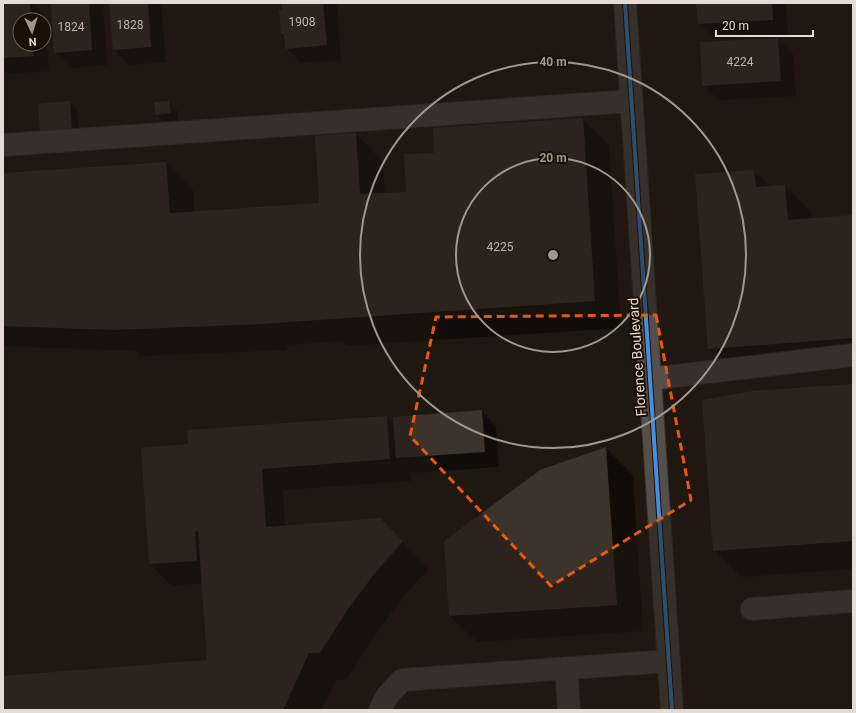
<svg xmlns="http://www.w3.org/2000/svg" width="856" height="713" font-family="Roboto,sans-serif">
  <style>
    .shadow { fill: #0007; fill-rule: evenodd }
    .building { fill: #3c342b }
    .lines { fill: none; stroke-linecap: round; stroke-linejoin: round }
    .minor-casing { stroke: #3a332d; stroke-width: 24 }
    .minor { stroke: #564f49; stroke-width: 22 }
    .cycleway-casing { stroke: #1b0e04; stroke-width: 6 }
    .cycleway { stroke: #468fdf; stroke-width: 4 }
    .marked { fill: none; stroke: #e8590c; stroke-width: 3; stroke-dasharray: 8 5; stroke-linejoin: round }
    .ring { fill: none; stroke: #a0978f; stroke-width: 2 }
    .labels { text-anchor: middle; stroke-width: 4; stroke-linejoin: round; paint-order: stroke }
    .number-label { font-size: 12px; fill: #bbb1a9 }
    .street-label { font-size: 14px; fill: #e5dbd3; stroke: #1b0e04 }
    .centre { fill: #a0978f; stroke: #1b0e04; stroke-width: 2 }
    .ring-label { font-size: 12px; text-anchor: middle; font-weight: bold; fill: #a0978f; stroke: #1b0e04; stroke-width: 4; stroke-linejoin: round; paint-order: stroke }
  </style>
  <rect width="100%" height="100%" fill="#1f1811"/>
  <g class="shadow">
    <path d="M3 3H33L44 14 49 71 8 74 3 69ZM20 20H44V44H20Z"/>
    <polygon points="52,3 103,3 107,65 71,68 55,52"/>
    <polygon points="110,3 161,3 166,62 129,65 114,50"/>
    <polygon points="282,3 337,3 341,60 301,63 286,48 285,37 282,34"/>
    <polygon points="697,3 786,3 788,35 714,39 699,24"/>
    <polygon points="778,39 793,54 796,96 719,100 703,85"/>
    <polygon points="69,102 77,110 79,137 48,139 41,131"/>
    <polygon points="169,102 177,110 178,121 165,122 157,115"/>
    <polygon points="582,119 609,145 621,328 347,346 341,340 341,341 286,345 287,350 140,356 136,351 3,346 3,174 166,163 193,190 194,212 320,204 356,134 382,161 385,194 407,193 435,154"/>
    <polygon points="754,171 771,187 785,186 812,213 812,219 853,216 853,367 735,375 709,348 696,175"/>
    <polygon points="853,385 853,569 741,577 714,550"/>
    <path d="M481 411 496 426 499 467 412 473 410 471 411 481 283 490 285 526 402 541 429 568 404 596 375 635 347 679 336 680 321 710H3V677L208 661 203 583 172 586 150 564 189 445 386 417 394 425ZM398 545H401L375 574 374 572Z"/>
    <polygon points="606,448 633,475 643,631 477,642 450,616"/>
  </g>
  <g class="building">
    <polygon points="3,3 30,3 31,20 20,20 20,44 33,44 34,56 3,58"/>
    <polygon points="51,3 89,3 92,50 54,53"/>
    <polygon points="109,3 148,3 151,47 113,50"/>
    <polygon points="281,3 323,3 327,45 285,49 284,34 281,34 279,10 282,10"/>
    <polygon points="696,3 772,3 773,20 698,24"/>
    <polygon points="778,38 781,81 702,86 700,42"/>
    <polygon points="70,101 72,130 40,131 38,104"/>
    <polygon points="169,101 171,113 156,115 154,102"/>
    <polygon points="583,118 595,301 260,324 113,330 3,326 3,173 166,162 170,213 319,203 315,136 356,133 360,194 406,192 404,154 434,153 433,128"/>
    <polygon points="754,170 756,187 785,185 788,220 853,215 853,338 708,349 695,174"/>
    <polygon points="853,384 853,541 713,551 702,400 753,391"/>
    <polygon points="482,410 485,452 396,458 393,417"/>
    <polygon points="387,416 390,459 262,469 266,527 380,518 403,541 378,569 348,609 320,653 309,653 283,710 3,710 3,676 207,660 198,531 195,532 197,561 149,564 141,448 188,444 187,430"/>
    <polygon points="606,447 617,605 449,616 444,541 540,470"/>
  </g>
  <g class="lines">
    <defs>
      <g id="minor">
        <polyline points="625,3 672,710"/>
        <polyline points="3,145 631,101"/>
        <polyline points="649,379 853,355"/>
        <polyline points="752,609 853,601"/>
        <polyline points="566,668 569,710"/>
        <polyline points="380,710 387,696 402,680 669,661"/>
      </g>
    </defs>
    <use href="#minor" class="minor-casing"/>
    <use href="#minor" class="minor"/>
    <defs>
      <polyline id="cycleway" points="625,3 672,710"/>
    </defs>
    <use href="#cycleway" class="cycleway-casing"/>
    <use href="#cycleway" class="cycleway"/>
  </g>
  <path d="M0 0H856V713H0ZM656 315 691 500 551 586 410 436 436 317Z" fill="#1f1811" fill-opacity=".55" fill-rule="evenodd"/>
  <path class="marked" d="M656 315 691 500 551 586 410 436 436 317Z"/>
  <g class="ring">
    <circle cx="553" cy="255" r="97"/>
    <circle cx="553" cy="255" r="193"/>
  </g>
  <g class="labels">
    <g class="number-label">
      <text x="302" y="26">1908</text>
      <text x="130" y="29">1828</text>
      <text x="71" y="31">1824</text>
      <text x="740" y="66">4224</text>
      <text x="500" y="251">4225</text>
    </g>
    <g class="street-label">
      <text transform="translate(637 357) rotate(-94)" y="5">Florence Boulevard</text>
    </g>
  </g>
  <circle cx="553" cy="255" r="6" class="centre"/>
  <g class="ring-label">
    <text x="553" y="66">40 m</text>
    <text x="553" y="162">20 m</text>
  </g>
  <rect width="856" height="713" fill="none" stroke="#e5dbd3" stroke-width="8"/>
  <g transform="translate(32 32) rotate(176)"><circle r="19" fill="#1b0e04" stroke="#6c6057"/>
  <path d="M0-3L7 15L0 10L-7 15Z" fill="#a0978f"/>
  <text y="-6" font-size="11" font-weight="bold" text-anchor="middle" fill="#e5dbd3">N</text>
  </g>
  <path d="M716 30v6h97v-6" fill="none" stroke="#e5dbd3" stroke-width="2"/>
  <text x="722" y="30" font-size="12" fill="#e5dbd3" stroke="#1b0e04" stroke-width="3" paint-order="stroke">20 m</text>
</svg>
